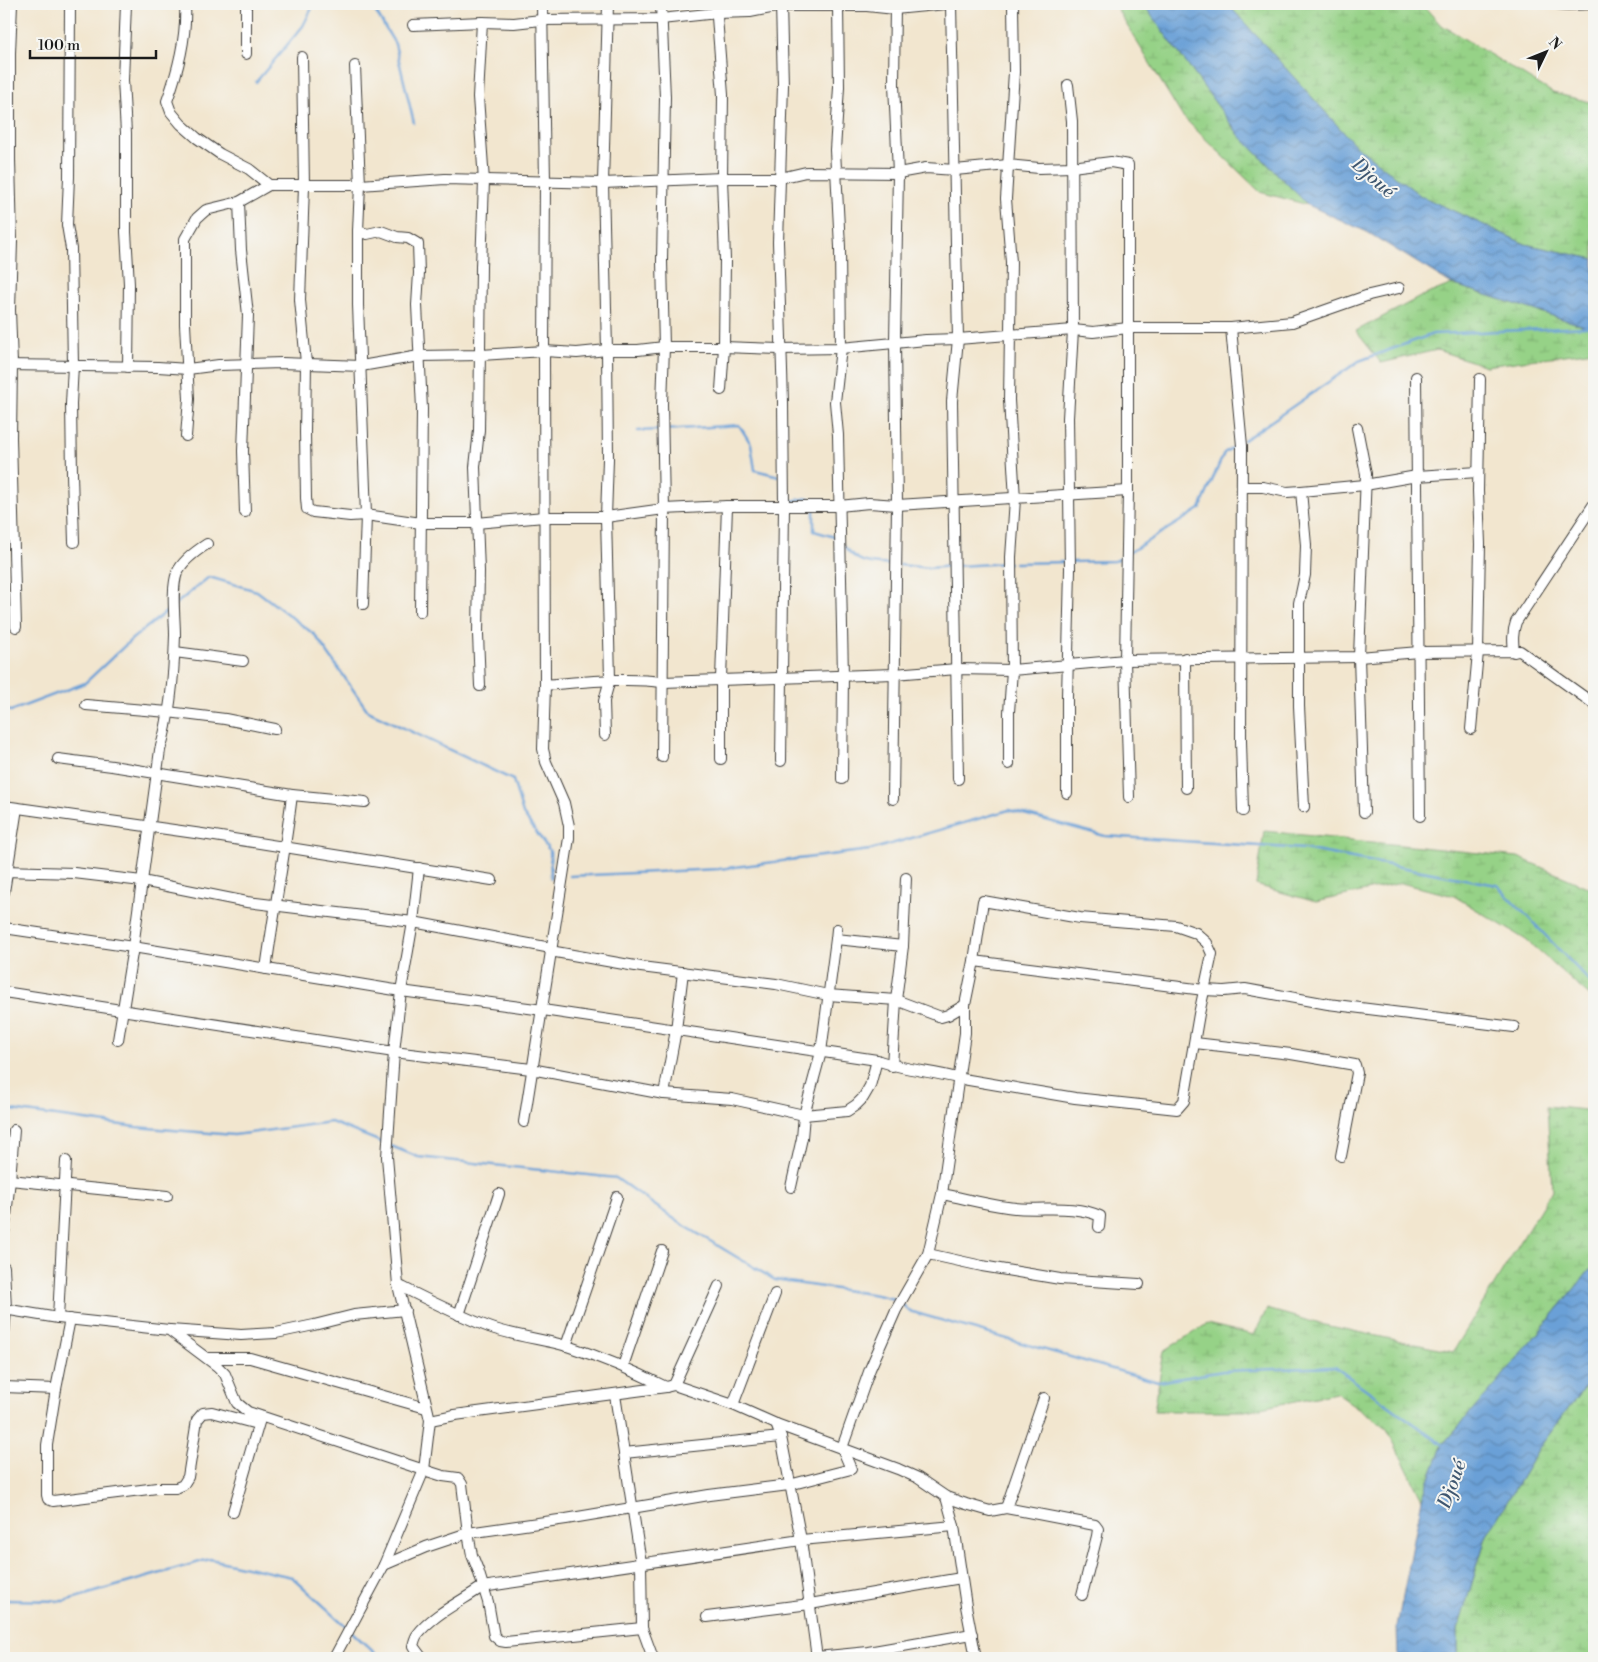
<svg xmlns="http://www.w3.org/2000/svg" width="1598" height="1662" font-family="'Libre Bodoni',serif">
  <style>
    .wetland { fill: url(#wetland-marsh); stroke: #597752 }
    .water { fill: url(#water-waves); stroke: #435e7a }
    .lines { fill: none; stroke-linecap: round; stroke-linejoin: round }
    .stream { stroke: #6aa0d7; stroke-width: 2.5 }
    .minor-casing { stroke: #3c3a37; stroke-width: 12 }
    .minor { stroke: #fff; stroke-width: 10 }
    .labels { text-anchor: middle; stroke-width: 4; stroke-linejoin: round; paint-order: stroke }
    .water-label { font-size: 19px; font-style: italic; fill: #3f5770; stroke: #f6f6f2 }
  </style>
  <defs>
    <pattern id="wetland-marsh" width="20" height="14" patternUnits="userSpaceOnUse" patternTransform="scale(1.25)"><rect width="20" height="14" fill="#96d287"/><path d="M1 5h8M5 5V1M11 12h8M15 12V8" fill="none" stroke="#81b474"/></pattern>
    <pattern id="water-waves" width="16" height="10" patternUnits="userSpaceOnUse" patternTransform="scale(1.25)"><rect width="16" height="10" fill="#6aa0d7"/><path d="M0 5q4-4 8 0t8 0" fill="none" stroke="#5682ae"/></pattern>
  </defs>
  <rect width="100%" height="100%" fill="#f6f6f2"/>
  <filter id="ink" filterUnits="userSpaceOnUse"><feTurbulence type="fractalNoise" baseFrequency=".02" numOctaves="2"/><feDisplacementMap in="SourceGraphic" scale="10" xChannelSelector="R" yChannelSelector="G"/><feConvolveMatrix kernelMatrix="1 2 1 2 8 2 1 2 1" color-interpolation-filters="sRGB"/></filter>
  <filter id="wash" filterUnits="userSpaceOnUse"><feTurbulence type="fractalNoise" baseFrequency=".0096" numOctaves="4" result="noise"/><feDisplacementMap in="SourceGraphic" scale="20" xChannelSelector="R" yChannelSelector="G"/><feGaussianBlur stdDeviation="1.12" result="paint"/><feColorMatrix in="noise" values="0 0 0 0 0 0 0 0 0 0 0 0 0 0 0 0 0 1.4 0 .05"/><feComposite in="paint" operator="in"/></filter>
  <g filter="url(#wash)">
    <rect width="100%" height="100%" fill="#f2e6cf"/>
    <g class="wetland">
      <polygon points="1114,4 1143,4 1239,135 1308,205 1260,192 1182,116"/>
      <polygon points="1230,4 1422,4 1440,24 1553,93 1594,103 1594,259 1525,244 1421,196 1355,145 1234,11"/>
      <polygon points="1452,284 1594,329 1594,351 1486,366 1437,350 1381,363 1356,331 1420,297"/>
      <polygon points="1264,831 1518,857 1594,890 1594,1000 1526,940 1454,896 1401,883 1316,902 1256,885"/>
      <polygon points="1547,1106 1594,1111 1594,1265 1496,1384 1443,1444 1422,1499 1386,1427 1336,1393 1245,1411 1154,1411 1164,1351 1207,1324 1254,1335 1267,1309 1320,1324 1453,1352 1552,1190"/>
      <polygon points="1594,1377 1594,1658 1458,1658 1458,1629 1486,1537 1539,1448 1583,1389"/>
    </g>
    <g class="water">
      <polygon points="1143,4 1230,4 1234,11 1355,145 1421,196 1525,244 1594,259 1594,329 1452,284 1367,232 1308,205 1239,135"/>
      <polygon points="1594,1265 1594,1377 1583,1389 1539,1448 1486,1537 1458,1629 1458,1658 1398,1658 1397,1626 1422,1499 1443,1444 1496,1384"/>
    </g>
    <g class="lines">
      <g class="stream">
        <polyline points="371,4 395,44 414,123"/>
        <polyline points="256,82 303,26 314,4"/>
        <polyline points="664,430 739,425 751,444 755,470 779,476"/>
        <polyline points="638,431 659,430"/>
        <polyline points="1244,440 1359,361 1433,334 1588,327"/>
        <polyline points="791,501 809,498 812,504"/>
        <polyline points="814,509 814,531 838,538"/>
        <path d="M844 546C859 566 872 563 895 565"/>
        <polyline points="1130,552 1200,509 1224,453 1239,443"/>
        <polyline points="1072,562 1115,561 1123,557"/>
        <polyline points="1015,563 1067,562"/>
        <polyline points="900,565 930,568 952,566"/>
        <polyline points="957,566 1009,563"/>
        <polyline points="177,603 209,577 257,591 315,635 368,711 513,780 523,814 550,851 551,878"/>
        <polyline points="4,710 11,711 85,683 132,639 171,608"/>
        <polyline points="570,876 719,869 870,850 1009,810 1105,836 1304,849 1497,885 1594,986"/>
        <polyline points="4,1109 136,1127 234,1135 331,1122 386,1144"/>
        <polyline points="391,1146 418,1157 616,1178 680,1223 775,1280 877,1295 898,1300"/>
        <polyline points="902,1304 909,1311 1158,1382 1223,1371 1335,1367 1445,1446"/>
        <polyline points="4,1600 64,1601 210,1559 292,1577 347,1627"/>
        <polyline points="351,1631 380,1658"/>
      </g>
    </g>
  </g>
  <g filter="url(#ink)">
    <g class="lines">
      <defs>
        <g id="minor">
          <polyline points="12,4 10,53 10,160 12,241 10,310 12,364 11,438 16,627"/>
          <polyline points="70,4 69,177 67,225 71,249 73,365 71,404 72,474 74,542"/>
          <polyline points="126,4 123,80 126,133 126,232 129,284 128,367"/>
          <path d="M185 4C187 37 178 71 167 101L171 112 181 124 197 138 220 154 249 169 269 185H360L445 179 603 183 722 178H780L806 172 898 173 926 168 955 170 1008 165 1039 168 1072 167 1111 162 1128 165V491L1125 660 1129 797"/>
          <polyline points="246,4 246,54"/>
          <polyline points="661,4 665,97 662,261 664,347 662,404 664,509 662,757"/>
          <polyline points="716,4 723,95 722,178 725,260 724,347 721,390"/>
          <polyline points="838,4 839,87 835,150 840,247 841,348 835,402 838,435 843,675 842,779"/>
          <polyline points="951,4 958,339 952,401 958,779"/>
          <polyline points="1556,4 1568,5 1594,4"/>
          <polyline points="413,25 482,22 514,23 541,20 661,19 717,13 750,12 781,6 867,6 895,9 946,4"/>
          <polyline points="302,57 304,186 300,300 306,363 305,432 306,498 307,509 313,512 350,516 366,515 421,523 476,523 544,517 606,517 664,509 727,506 839,506 869,503 897,505 1128,491"/>
          <polyline points="355,66 360,185 358,231 358,305 366,515 363,604"/>
          <polyline points="239,202 241,250 248,315 243,451 245,512"/>
          <polyline points="358,231 367,234 381,231 397,237 408,238 418,244 419,273 417,305 422,409 420,612"/>
          <polyline points="1231,328 1242,446 1241,741 1243,811"/>
          <polyline points="4,365 158,367 188,369 219,365 282,363 361,366 419,356 481,355 544,351 577,353 607,350 638,350 664,347 724,347 780,349 841,348 926,340 958,339 1073,330 1093,332 1128,328 1231,328 1292,322 1369,295 1399,288"/>
          <polyline points="1416,377 1420,816"/>
          <polyline points="1357,428 1366,474 1359,657 1364,812"/>
          <polyline points="186,436 189,399 185,324 185,239 197,218 206,210 239,202 269,185"/>
          <polyline points="1242,487 1263,487 1287,492 1301,491 1365,485 1417,476 1478,472"/>
          <polyline points="1301,491 1306,545 1305,575 1299,603 1299,706 1304,807"/>
          <polyline points="175,652 243,661"/>
          <path d="M1514 652C1513 642 1512 633 1516 622L1594 504"/>
          <polyline points="1185,658 1186,788"/>
          <path d="M545 685C585 682 624 677 663 682L894 674 957 669 1012 670 1125 660 1359 657 1419 652 1520 651 1594 704"/>
          <polyline points="480,686 478,634 479,571 475,467 479,430 481,267 484,181 478,97 482,22"/>
          <polyline points="86,705 168,712 225,719 275,729"/>
          <polyline points="1471,729 1478,652 1480,544 1478,491 1480,379"/>
          <polyline points="605,735 604,701 610,679 606,517 608,459 607,350 603,183 608,4"/>
          <polyline points="58,759 112,766 292,795 365,802"/>
          <polyline points="721,759 721,679 727,506"/>
          <polyline points="781,761 784,507 783,402 778,242 783,85 781,4"/>
          <polyline points="1009,764 1009,712 1012,670 1011,557 1015,499 1009,400 1011,262 1006,199 1014,72 1013,4"/>
          <polyline points="1067,793 1067,697 1070,569 1068,418 1073,330 1072,121 1068,85"/>
          <polyline points="893,799 897,505 895,342 898,173 894,84 895,4"/>
          <polyline points="4,806 202,834 492,880"/>
          <path d="M419 868 413 922 401 991 394 1052 387 1157 398 1285C428 1300 457 1315 489 1327 514 1336 541 1339 567 1346 601 1357 634 1371 666 1387L674 1385 733 1405 776 1424 898 1469 918 1478 946 1497 966 1504 990 1511 1006 1508 1095 1525 1098 1529 1097 1536 1082 1595"/>
          <polyline points="4,871 74,873 142,881 247,902 413,922 551,948"/>
          <polyline points="4,892 17,808"/>
          <path d="M4 928 133 947 401 991 543 1010 877 1060C903 1070 931 1071 957 1078L1075 1098 1177 1109 1184 1101 1199 1014 1212 954 1207 943 1196 933 1176 926 1080 918 983 901 974 961 965 1005V1033L942 1194 928 1254 896 1310 870 1369 842 1448 851 1469 789 1485 709 1495 566 1519 468 1533 426 1547 384 1565"/>
          <polyline points="837,929 836,939 903,946"/>
          <polyline points="550,951 641,967 776,984 828,995 896,1000 941,1017 948,1015 965,1005"/>
          <polyline points="974,961 1204,990 1224,991 1245,989 1328,1004 1514,1027"/>
          <path d="M266 969C274 911 285 853 292 795"/>
          <polyline points="4,992 394,1052 531,1069 664,1094 732,1099 804,1115 847,1111 856,1105 863,1098 870,1086 877,1060"/>
          <path d="M118 1040 133 947 160 750C171 714 174 673 175 635 175 618 171 589 177 573 182 561 196 551 207 544"/>
          <polyline points="1195,1043 1291,1054 1355,1065 1357,1073 1341,1156"/>
          <polyline points="892,1066 896,1000 903,946 906,878"/>
          <polyline points="664,1094 676,1030 683,972"/>
          <polyline points="524,1122 569,838 569,826 564,803 546,762 543,749 545,685 544,351 545,181 542,4"/>
          <polyline points="10,1180 167,1196"/>
          <polyline points="791,1187 802,1138 804,1115 821,1052 836,939"/>
          <path d="M942 1194C963 1198 985 1204 1007 1207 1038 1212 1070 1203 1100 1216L1099 1227"/>
          <polyline points="4,1233 10,1180 14,1130"/>
          <polyline points="928,1254 982,1266 1060,1279 1139,1284"/>
          <polyline points="4,1267 6,1309 4,1333"/>
          <polyline points="4,1309 58,1318 169,1330 217,1366 225,1374 237,1403 248,1412 424,1470 443,1476 458,1478 462,1484 468,1533 472,1555 478,1570 488,1602 494,1636 500,1641 506,1642 642,1628"/>
          <polyline points="459,1315 499,1194"/>
          <polyline points="58,1318 66,1161"/>
          <polyline points="170,1330 241,1335 276,1333 314,1325 354,1315 405,1310"/>
          <polyline points="566,1346 617,1197"/>
          <polyline points="207,1358 250,1358 426,1408"/>
          <polyline points="623,1366 662,1251"/>
          <polyline points="674,1385 719,1286"/>
          <polyline points="4,1387 56,1389 70,1319"/>
          <polyline points="56,1389 47,1445 47,1495 48,1499 53,1501 157,1488 176,1488 183,1485 188,1477 197,1420 203,1413 212,1412 257,1424"/>
          <polyline points="615,1395 641,1563 642,1628 653,1658"/>
          <polyline points="733,1405 775,1294"/>
          <polyline points="430,1420 455,1415 666,1387"/>
          <polyline points="776,1424 781,1437 801,1540 817,1658"/>
          <polyline points="624,1453 781,1437"/>
          <polyline points="946,1497 954,1526 966,1606 976,1658"/>
          <polyline points="1006,1508 1044,1398"/>
          <polyline points="233,1512 260,1419"/>
          <polyline points="707,1617 810,1604 961,1578"/>
          <polyline points="817,1657 868,1652 972,1634"/>
          <polyline points="334,1658 384,1565 424,1470 430,1420 398,1285"/>
          <path d="M422 1658 413 1646C414 1642 415 1638 417 1635 432 1615 462 1601 482 1587L801 1540 954 1526"/>
        </g>
      </defs>
      <use href="#minor" class="minor-casing"/>
      <use href="#minor" class="minor"/>
    </g>
  </g>
  <g class="labels">
    <g class="water-label">
      <text transform="translate(1374 177) rotate(41)" y="7">Djoué</text>
      <text transform="translate(1451 1484) rotate(-70)" y="7">Djoué</text>
    </g>
  </g>
  <rect width="1598" height="1662" fill="none" stroke="#f6f6f2" stroke-width="20"/>
  <g transform="translate(1546 52) rotate(47)" stroke="#f6f6f2" stroke-width="4" paint-order="stroke">
  <path d="M0-4L9 19L0 12L-9 19Z" fill="#1c1c1c"/>
  <text y="-8" font-size="14" font-weight="bold" text-anchor="middle" fill="#1c1c1c">N</text>
  </g>
  <path d="M30 50v8h126v-8" fill="none" stroke="#1c1c1c" stroke-width="2.5"/>
  <text x="38" y="50" font-size="15" fill="#1c1c1c" stroke="#f6f6f2" stroke-width="4" paint-order="stroke">100 m</text>
</svg>
